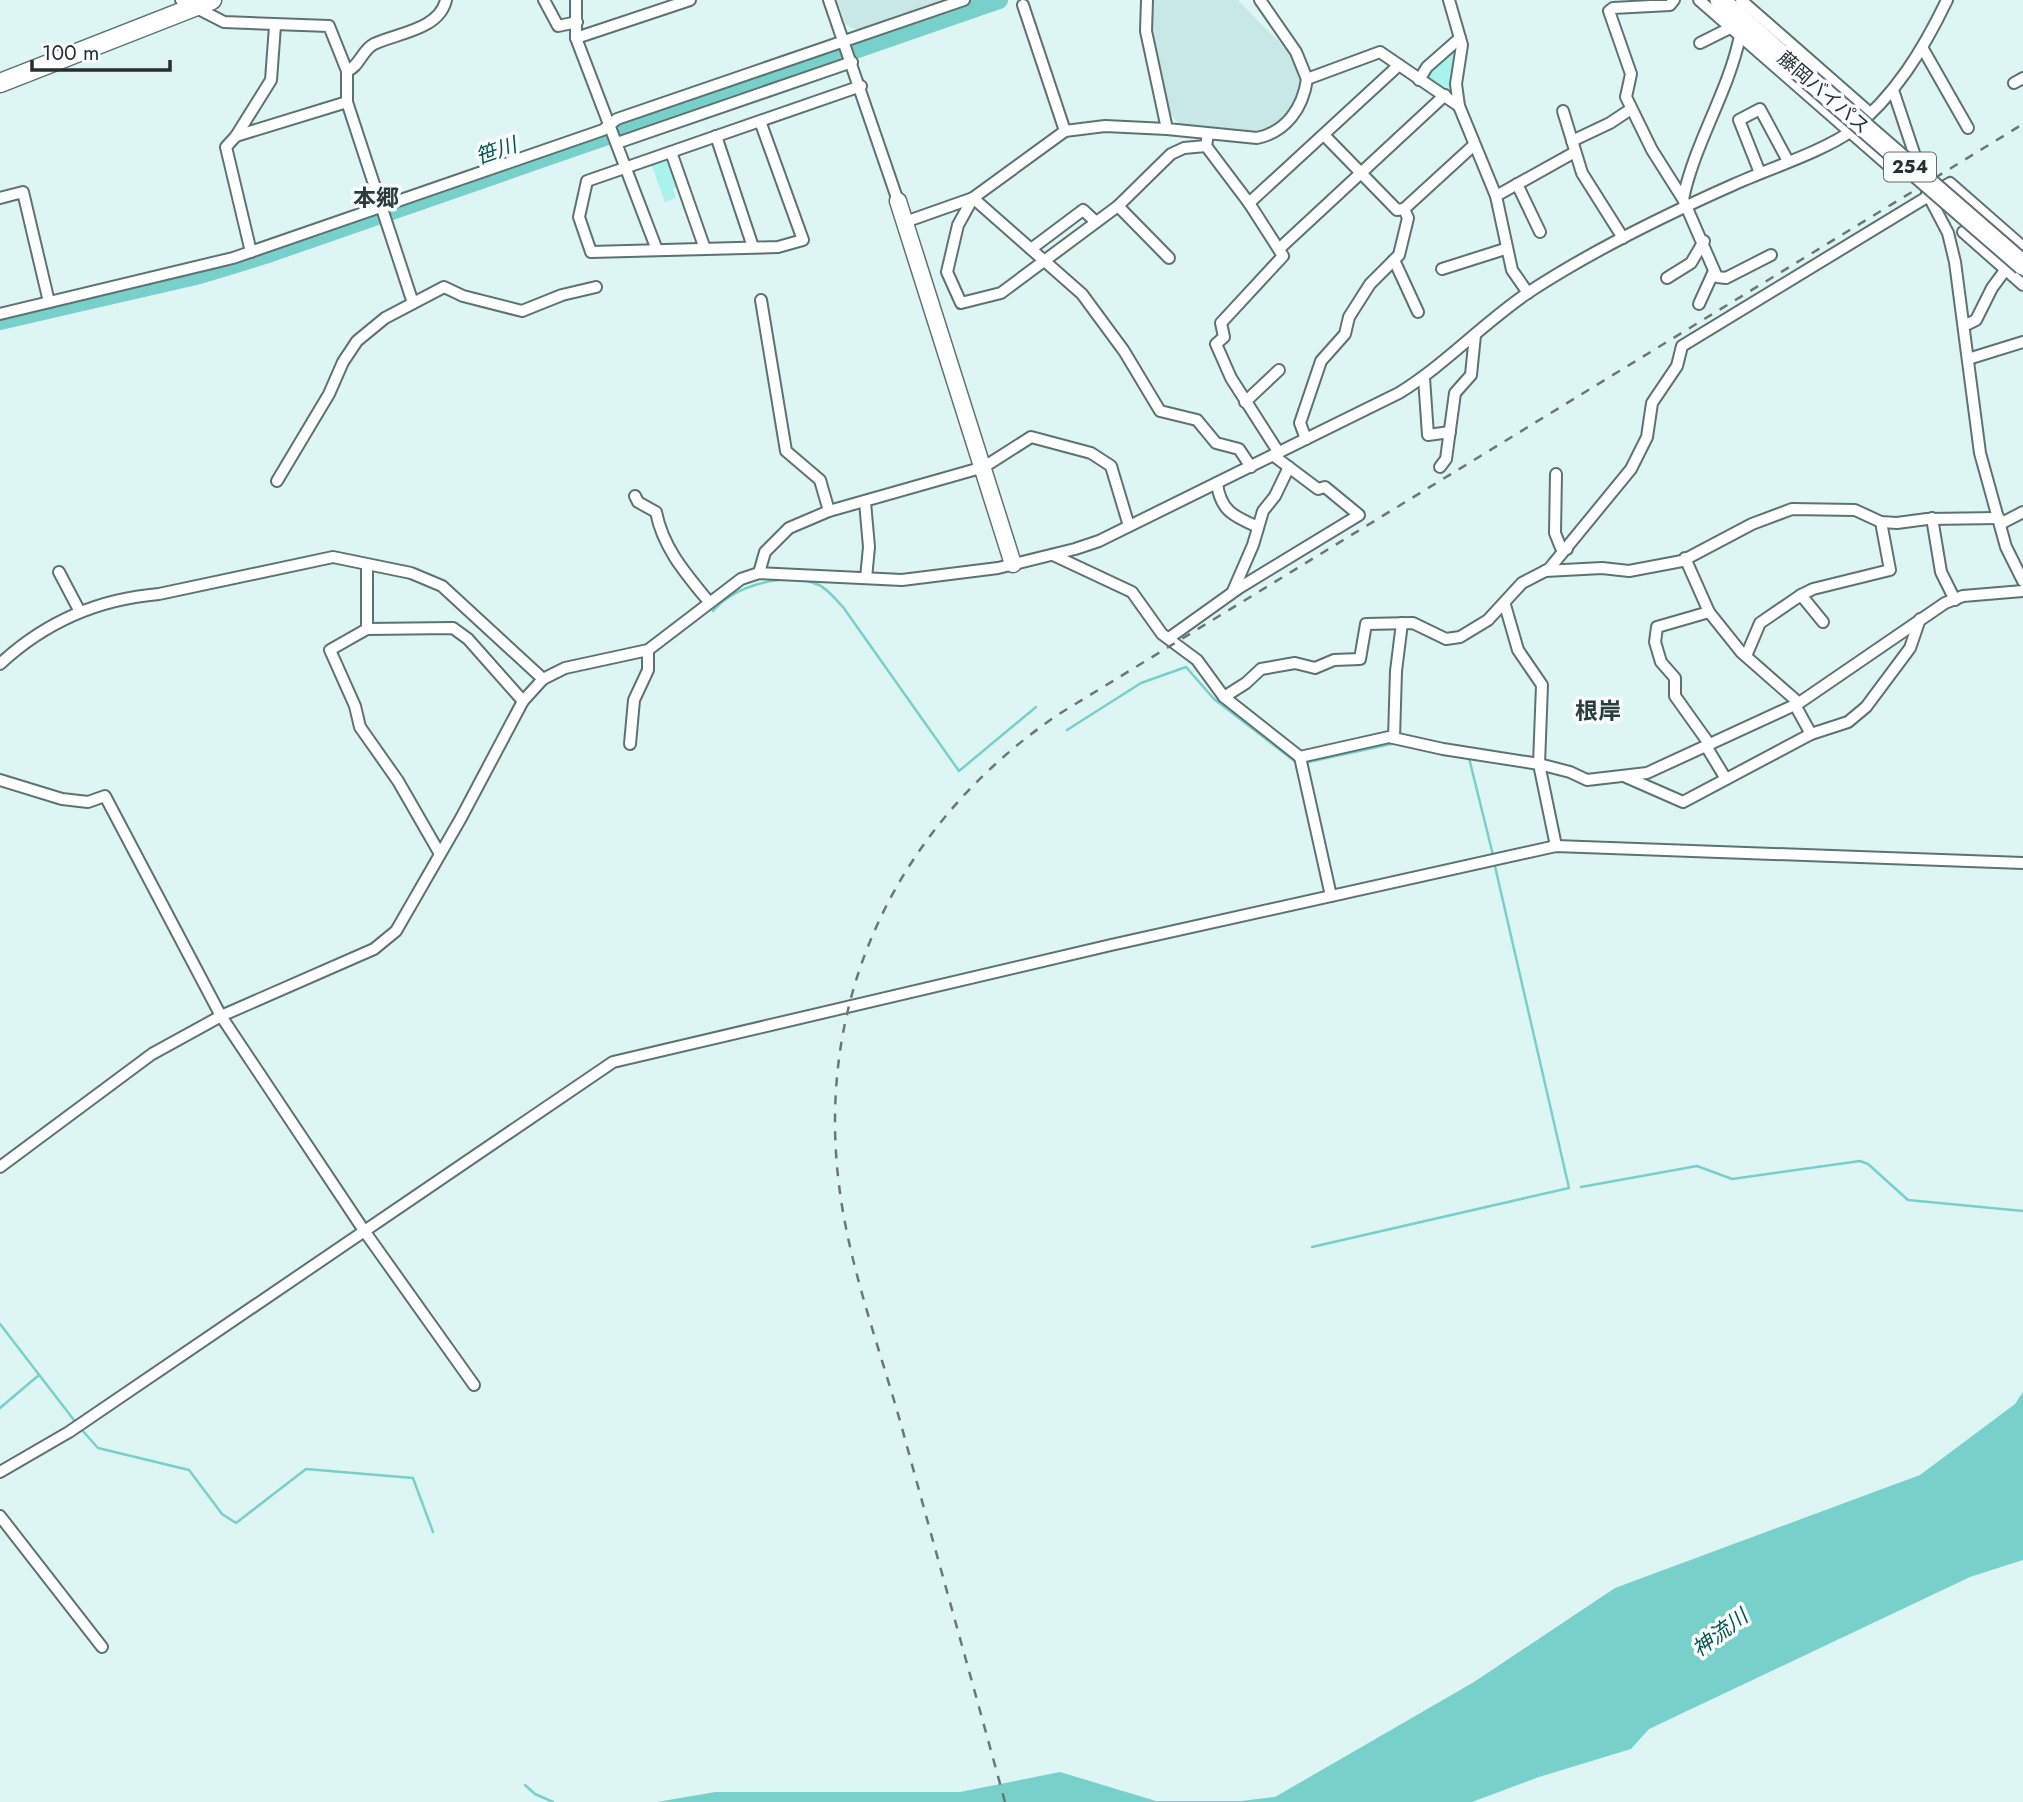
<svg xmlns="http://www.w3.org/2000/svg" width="2023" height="1802" font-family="Jost,'Noto Sans JP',sans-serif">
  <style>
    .built { fill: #c7e8e5 }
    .green { fill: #aaf2ec }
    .water { fill: #77d1ca }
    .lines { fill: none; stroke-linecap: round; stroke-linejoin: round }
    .stream { stroke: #77d1ca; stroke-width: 2.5 }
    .river { stroke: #77d1ca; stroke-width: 18 }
    .street-casing { stroke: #5d7371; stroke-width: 14 }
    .secondary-casing { stroke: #5d7371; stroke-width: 19 }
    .primary-casing { stroke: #5d7371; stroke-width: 21 }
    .highway-casing { stroke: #5d7371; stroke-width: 23 }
    .street { stroke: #fff; stroke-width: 10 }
    .secondary { stroke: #fff; stroke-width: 16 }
    .primary { stroke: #fff; stroke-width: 18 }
    .highway { stroke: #fff; stroke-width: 19 }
    .rail { stroke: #697776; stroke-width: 2.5; stroke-dasharray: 9 9; stroke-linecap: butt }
    .highway-bridge-casing { stroke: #5d7371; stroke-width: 23; stroke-linecap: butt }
    .highway-bridge { stroke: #fff; stroke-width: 19 }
    .labels { text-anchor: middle; stroke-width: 7; stroke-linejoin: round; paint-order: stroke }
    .shield { fill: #f9fefd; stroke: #656d6c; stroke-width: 2 }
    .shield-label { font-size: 18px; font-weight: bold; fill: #262f2e }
    .street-label { font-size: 19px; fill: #262f2e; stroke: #f9fefd }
    .water-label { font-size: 21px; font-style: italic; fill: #025653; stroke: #f9fefd }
    .quarter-label { font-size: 23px; font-weight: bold; fill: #293e3c; stroke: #f9fefd }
  </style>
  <rect width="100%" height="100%" fill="#ddf6f3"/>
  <g class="built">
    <polygon points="837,0 945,0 857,30 846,25"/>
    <polygon points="1153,0 1238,0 1288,51 1304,84 1288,118 1260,133 1179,124 1168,111 1150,31"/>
  </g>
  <g class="green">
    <polygon points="1459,44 1454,94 1426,78"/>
    <polygon points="665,158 671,163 679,186 673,189 676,198 665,202 651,164"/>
  </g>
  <polygon class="water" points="2023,1392 2023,1560 1970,1577 1649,1729 1631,1749 1539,1777 1472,1802 657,1802 715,1792 960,1792 1060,1772 1156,1801 1241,1801 1275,1797 1474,1682 1615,1588 1920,1475 2015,1404"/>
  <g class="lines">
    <g class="stream">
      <path d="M713 611C735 585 787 571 819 585 828 589 836 600 843 607L959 771 1036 707"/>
      <polyline points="1067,730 1141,683 1186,667 1214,699 1297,763"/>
      <polyline points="1440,754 1469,758 1493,855"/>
      <polyline points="1304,763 1396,743"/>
      <polyline points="1581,1187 1697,1166 1732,1179 1860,1161 1868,1164 1908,1200 2023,1211"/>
      <polyline points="1312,1247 1569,1188 1494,862"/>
      <polyline points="0,1324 77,1424"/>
      <polyline points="0,1408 39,1375"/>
      <polyline points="81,1429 98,1448 189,1470 222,1514 236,1523 306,1469 413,1478 433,1532"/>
      <polyline points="525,1785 535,1794 553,1802"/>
    </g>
    <polyline class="river" points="0,321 200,275 265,255 999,0"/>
    <defs>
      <g id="street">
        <polyline points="181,0 224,22 329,26 347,71 347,102 413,303"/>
        <polyline points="544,0 558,26 577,22"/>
        <polyline points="576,0 576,38 657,250"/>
        <polyline points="829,0 898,201"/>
        <path d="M1147 0 1146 31 1167 129 1257 138C1286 132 1303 108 1307 79"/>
        <polyline points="1260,0 1296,52 1307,79 1380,52 1459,106"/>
        <polyline points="1449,0 1462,45 1456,84 1459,106 1496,196 1512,270 1528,293"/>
        <polyline points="1674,0 1670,5 1613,8 1609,11 1631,74 1626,97 1652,150 1683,199 1717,277 1726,278 1771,255"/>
        <polyline points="1699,0 1898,174 1912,166"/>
        <polyline points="1741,0 1870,113"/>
        <polyline points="1023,5 1065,131"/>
        <polyline points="576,38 690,0"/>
        <polyline points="1700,43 1730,28"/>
        <polyline points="1923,49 1968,128"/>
        <path d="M347 71C359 67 362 50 374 44 397 33 439 30 446 0"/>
        <polyline points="1419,80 1427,67 1460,38"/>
        <polyline points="2014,83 2023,78"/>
        <polyline points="1893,90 1921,174"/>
        <polyline points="1563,111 1582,173 1623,238"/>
        <polyline points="760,121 803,240 778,247 591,252 579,217 587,181 861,86"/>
        <polyline points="1167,129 1105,126 1065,131 973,198 958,225 947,272 961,303 1001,293 1118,206 1171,154 1184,148 1206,146"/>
        <polyline points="1208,134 1206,146 1249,203 1283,256 1221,323 1224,337 1216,344 1231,378 1279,453"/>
        <polyline points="1324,135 1397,210 1404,209"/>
        <polyline points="236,136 271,80 275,26"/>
        <polyline points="716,136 753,247"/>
        <polyline points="1572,141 1610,123 1631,109"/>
        <polyline points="617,143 852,62"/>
        <polyline points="671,152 705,249"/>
        <polyline points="1760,173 1739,120 1760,109 1788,161"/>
        <polyline points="1517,184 1540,232"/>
        <polyline points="1927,193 1948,233 1955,262 1980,453 2006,547 2023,581"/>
        <polyline points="1496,196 1575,152"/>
        <polyline points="0,198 23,192 49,302"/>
        <path d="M1683 199C1695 142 1728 93 1740 36"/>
        <polyline points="1249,203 1399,65"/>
        <polyline points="1118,206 1169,258"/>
        <polyline points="905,222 973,198 1082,294 1124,351 1160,411 1197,420 1216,443 1239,449 1251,467"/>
        <polyline points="1963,232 2023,285"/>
        <polyline points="1280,248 1445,95"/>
        <polyline points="1031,249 1083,210 1096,222"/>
        <polyline points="251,252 226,147 236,136 347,102"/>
        <polyline points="1394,260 1418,312"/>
        <polyline points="1442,269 1505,249"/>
        <polyline points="1667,278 1691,263 1704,241"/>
        <polyline points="761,300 786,451 820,480 829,511"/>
        <polyline points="1699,304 1714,271"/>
        <polyline points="0,314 233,258 603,130 617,119 964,0"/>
        <polyline points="1964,326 1976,320 1992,288 2017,254"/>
        <polyline points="1968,359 2023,342"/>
        <polyline points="1424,378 1428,435 1450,432"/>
        <polyline points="1245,402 1279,370"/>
        <polyline points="1306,439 1300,423 1321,361 1345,334 1349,317 1370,284 1399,255 1408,218 1404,209 1474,145"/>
        <polyline points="1440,467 1446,459 1455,393 1471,375 1475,335"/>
        <polyline points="1556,474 1555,533 1561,548 1567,549"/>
        <polyline points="277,481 329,394 343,362 357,341 385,318 444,287 463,296 522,311 562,295 596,287"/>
        <path d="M1217 483C1220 511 1235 517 1258 527"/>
        <path d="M635 496 638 502 656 512C663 548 686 574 709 602"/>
        <polyline points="865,502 869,547 866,578"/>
        <polyline points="1932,518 1941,572 1955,600"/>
        <polyline points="2000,524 2023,512"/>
        <polyline points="1053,555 1132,592 1162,634 1197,660 1224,697 1300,757 1331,896"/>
        <polyline points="1685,558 1709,612 1741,652 1799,703"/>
        <polyline points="367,565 367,629"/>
        <polyline points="1545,571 1602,568 1629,571 1682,561 1752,524 1792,509 1855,510 1881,522 1897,523 1927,519 1999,518"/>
        <polyline points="59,572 80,612"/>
        <polyline points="759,573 765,552 789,528 829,511 984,467 1031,437 1091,453 1111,466 1129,526"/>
        <polyline points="1233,591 1253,545 1263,511 1275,496 1289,467"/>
        <polyline points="1801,595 1823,622"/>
        <polyline points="1505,605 1518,650 1542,685 1539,764 1556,846"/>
        <polyline points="1709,612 1657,627 1655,642 1661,662 1675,678 1675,696 1710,745"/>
        <polyline points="1169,638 1239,588 1359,515 1325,487 1318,489 1274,456"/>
        <polyline points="1746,656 1760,623 1801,595 1813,589 1890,570 1881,522"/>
        <path d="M0 664C44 623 98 599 159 594L333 557 411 573 442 586 543 679"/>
        <polyline points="1224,697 1246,683 1261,669 1295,663 1315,668 1334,660 1360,659 1366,624 1413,623 1446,639 1460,637 1488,620 1522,583 1549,569 1631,469 1647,437 1652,403 1677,366 1682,346 1950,183 2023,247"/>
        <polyline points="1795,705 1811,734"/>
        <polyline points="1394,738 1396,671 1402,623"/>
        <polyline points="630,744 634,700 648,670 648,650"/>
        <polyline points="1706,746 1726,779"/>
        <polyline points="1300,757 1389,737 1443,749 1539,764 1570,772 1587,780 1647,773 1799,703 1945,603 1963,596 2023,591"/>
        <polyline points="1626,777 1683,802 1811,734 1848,722 1866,707 1910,648 1920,619"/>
        <polyline points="0,780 62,799 88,802 105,796 221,1016 365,1232 474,1385"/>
        <polyline points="440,854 398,781 360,727 355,706 330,650 367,629 453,628 468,639 523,701"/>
        <path d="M0 1167 152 1054 221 1016 374 949 396 931 461 818 523 701 543 679 565 668 648 650 741 579 759 573 902 580 998 568 1075 549 1099 541 1399 393C1446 364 1483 323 1529 292 1593 250 1665 215 1735 184 1766 170 1826 150 1851 131 1895 96 1923 50 1947 0"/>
        <polyline points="0,1472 69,1432 613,1062 1111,945 1556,846 2023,863"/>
        <polyline points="0,1516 102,1647"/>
      </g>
      <polyline id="secondary" points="898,201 1013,564"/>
      <polyline id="primary" points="0,83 212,0"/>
      <polyline id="highway" points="1720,0 1797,69"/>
    </defs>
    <use href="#street" class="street-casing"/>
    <use href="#secondary" class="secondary-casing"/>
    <use href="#primary" class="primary-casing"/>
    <use href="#highway" class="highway-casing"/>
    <use href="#street" class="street"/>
    <use href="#secondary" class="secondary"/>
    <use href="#primary" class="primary"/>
    <use href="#highway" class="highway"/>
    <path class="rail" d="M1005 1802C971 1677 936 1553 902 1428 880 1349 849 1267 839 1185 815 993 900 822 1059 714L2023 124"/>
    <defs>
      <polyline id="highway-bridge" points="1797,69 2023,265"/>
    </defs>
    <use href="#highway-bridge" class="highway-bridge-casing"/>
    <use href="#highway-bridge" class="highway-bridge"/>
  </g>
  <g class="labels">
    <rect class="shield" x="1884" y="152.5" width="52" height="29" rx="5"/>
    <g class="shield-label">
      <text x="1910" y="173">254</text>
    </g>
    <g class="street-label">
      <text transform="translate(1824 92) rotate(41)" y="7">藤岡バイパス</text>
    </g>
    <g class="water-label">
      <text transform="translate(496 151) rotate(-19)" y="7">笹川</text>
      <text transform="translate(1720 1633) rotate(-37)" y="7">神流川</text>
    </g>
    <g class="quarter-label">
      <text x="376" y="206">本郷</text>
      <text x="1598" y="719">根岸</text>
    </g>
  </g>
  <path d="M32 60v10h138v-10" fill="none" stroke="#262f2e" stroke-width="3.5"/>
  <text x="42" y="60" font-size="21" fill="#262f2e" stroke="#f9fefd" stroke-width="5" paint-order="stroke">100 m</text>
</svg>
